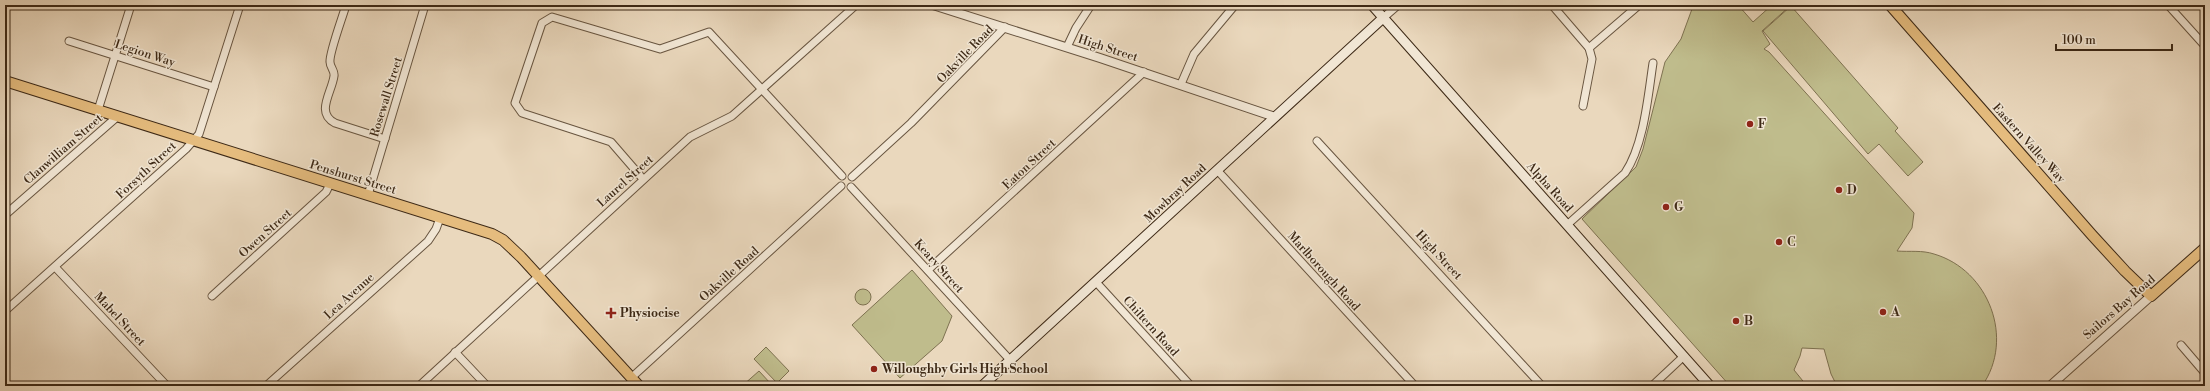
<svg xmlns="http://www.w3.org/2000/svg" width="2210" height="391" font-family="'Libre Bodoni',serif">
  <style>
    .green { fill: #bfbc8c; stroke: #7e7251 }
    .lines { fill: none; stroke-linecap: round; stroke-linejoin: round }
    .minor-casing { stroke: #685540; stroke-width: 9 }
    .tertiary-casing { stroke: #685540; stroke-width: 10 }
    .secondary-casing { stroke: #3d2916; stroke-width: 11 }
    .primary-casing { stroke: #3d2916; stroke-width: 12 }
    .minor { stroke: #f1e6d4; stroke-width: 7 }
    .tertiary { stroke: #f1e6d4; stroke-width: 8 }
    .secondary { stroke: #f1e6d4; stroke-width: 9 }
    .primary { stroke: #e5bc7e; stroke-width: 10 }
    .poi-dot { fill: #8f2418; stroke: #f1e6d4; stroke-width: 1.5 }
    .labels { text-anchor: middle; stroke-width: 3; stroke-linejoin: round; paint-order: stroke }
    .street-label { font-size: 12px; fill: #3d2916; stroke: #f1e6d4 }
    .poi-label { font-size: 12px; font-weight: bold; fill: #3d2916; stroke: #f1e6d4; text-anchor: start }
  </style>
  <rect width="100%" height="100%" fill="#ead8bd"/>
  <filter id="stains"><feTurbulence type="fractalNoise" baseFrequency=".005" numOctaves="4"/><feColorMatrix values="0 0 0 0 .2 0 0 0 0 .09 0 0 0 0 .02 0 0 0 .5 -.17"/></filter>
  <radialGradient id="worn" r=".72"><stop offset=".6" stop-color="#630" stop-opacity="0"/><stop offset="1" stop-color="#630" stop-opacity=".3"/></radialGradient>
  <g class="green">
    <path d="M1690 5H1738L1753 22 1772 5H1791L1762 31 1770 44 1764 49 1769 52 1914 213 1912 228 1897 251C1910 252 1922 250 1934 254 1989 270 2015 339 1982 386H1837L1831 374 1824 349 1802 348 1800 356 1794 370 1807 386H1730L1582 219 1636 167 1643 149 1665 62 1681 39 1692 9Z"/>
    <polygon points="1791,6 1898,128 1895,131 1923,162 1908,176 1879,144 1868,154 1763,31"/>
    <polygon points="912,270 952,316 942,341 900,378 852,325"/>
    <circle cx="863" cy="297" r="8"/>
    <polygon points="766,347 789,371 777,383 754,359"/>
    <polygon points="759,371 771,384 768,386 742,386"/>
  </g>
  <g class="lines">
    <defs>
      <g id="minor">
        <path d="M346 5C343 16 329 53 330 62 330 67 335 71 334 76 332 92 315 113 335 123L385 139"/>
        <polyline points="1552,5 1589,48 1592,59 1583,106"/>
        <polyline points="2168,5 2205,46"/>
        <polyline points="1383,18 1398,5"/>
        <polyline points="69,41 214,87"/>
        <polyline points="1067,47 1076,28 1091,5"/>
        <polyline points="1589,48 1639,5"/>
        <polyline points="1181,84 1194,54 1235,5"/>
        <polyline points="98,110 131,5"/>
        <polyline points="1317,141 1542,386"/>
        <polyline points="1217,170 1415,386"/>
        <polyline points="852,177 911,123 1005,27"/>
        <polyline points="643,179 611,142 522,113 515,103 542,23 552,17 660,49 709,32 842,176"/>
        <polyline points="851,187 1010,360"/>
        <polyline points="368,195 425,5"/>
        <polyline points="5,215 118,116"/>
        <path d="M1567 225 1625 173C1644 145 1648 96 1653 63"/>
        <polyline points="56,268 167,386"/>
        <polyline points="928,270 1144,72"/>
        <polyline points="1096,282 1191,386"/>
        <polyline points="212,296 326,192 330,184"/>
        <polyline points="5,311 186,149 199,134 240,5"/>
        <polyline points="2181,345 2205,373"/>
        <polyline points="455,352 487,386"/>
        <polyline points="631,378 841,186"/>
        <polyline points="266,386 428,241 436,229 440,218"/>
        <polyline points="419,386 690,137 732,116 856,5"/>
        <polyline points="1652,386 1684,356"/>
      </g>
      <g id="tertiary">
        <polyline points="933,5 1100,58 1275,117"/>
        <polyline points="2050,386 2151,296"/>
      </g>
      <g id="secondary">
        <polyline points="1372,5 1710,386"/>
        <polyline points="982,386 1383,18"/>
      </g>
      <g id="primary">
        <polyline points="1890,5 2092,235 2125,271 2151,296 2205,248"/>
        <polyline points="5,81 492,234 503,240 521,257 639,386"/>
      </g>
    </defs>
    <use href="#minor" class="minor-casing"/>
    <use href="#tertiary" class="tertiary-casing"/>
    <use href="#secondary" class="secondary-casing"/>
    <use href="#primary" class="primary-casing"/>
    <use href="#minor" class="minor"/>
    <use href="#tertiary" class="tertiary"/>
    <use href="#secondary" class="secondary"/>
    <use href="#primary" class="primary"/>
  </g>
  <g class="poi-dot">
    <circle cx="1750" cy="124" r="4"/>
    <circle cx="1839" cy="190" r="4"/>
    <circle cx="1666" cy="207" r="4"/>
    <circle cx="1779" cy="242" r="4"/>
    <circle cx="1883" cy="312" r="4"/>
    <path d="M609 307h4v4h4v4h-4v4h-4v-4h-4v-4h4z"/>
    <circle cx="1736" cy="321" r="4"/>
    <circle cx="874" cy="369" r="4"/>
  </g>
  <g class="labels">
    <g class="street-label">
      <text transform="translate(1108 48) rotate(18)" y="4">High Street</text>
      <text transform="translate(145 53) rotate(18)" y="4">Legion Way</text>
      <text transform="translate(965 54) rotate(-46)" y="4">Oakville Road</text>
      <text transform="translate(386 97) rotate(-73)" y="4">Rosewall Street</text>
      <text transform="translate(2029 143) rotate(48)" y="4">Eastern Valley Way</text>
      <text transform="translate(63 149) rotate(-41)" y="4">Clanwilliam Street</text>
      <text transform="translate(1029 164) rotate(-43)" y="4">Eaton Street</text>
      <text transform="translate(146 170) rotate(-43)" y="4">Forsyth Street</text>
      <text transform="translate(353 177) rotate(17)" y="4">Penshurst Street</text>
      <text transform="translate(625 181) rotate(-42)" y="4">Laurel Street</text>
      <text transform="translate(1550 187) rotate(48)" y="4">Alpha Road</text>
      <text transform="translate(1175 193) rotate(-43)" y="4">Mowbray Road</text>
      <text transform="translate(265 233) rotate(-42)" y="4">Owen Street</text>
      <text transform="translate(1439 255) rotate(47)" y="4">High Street</text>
      <text transform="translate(939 266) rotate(48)" y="4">Keary Street</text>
      <text transform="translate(1324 271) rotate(48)" y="4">Marlborough Road</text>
      <text transform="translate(729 274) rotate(-42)" y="4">Oakville Road</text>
      <text transform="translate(349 296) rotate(-42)" y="4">Lea Avenue</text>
      <text transform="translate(2119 307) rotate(-41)" y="4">Sailors Bay Road</text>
      <text transform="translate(120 319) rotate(47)" y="4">Mabel Street</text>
      <text transform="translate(1151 326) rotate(48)" y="4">Chiltern Road</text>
    </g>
    <g class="poi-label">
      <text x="1758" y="128">F</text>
      <text x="1847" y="194">D</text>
      <text x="1674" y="211">G</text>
      <text x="1787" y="246">C</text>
      <text x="1891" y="316">A</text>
      <text x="620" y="317">Physiocise</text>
      <text x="1744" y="325">B</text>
      <text x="882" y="373">Willoughby Girls High School</text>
    </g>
  </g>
  <rect width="2210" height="391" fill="none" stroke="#ead8bd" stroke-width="20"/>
  <rect x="6" y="6" width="2198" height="379" fill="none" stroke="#3d2916" stroke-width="2"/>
  <rect x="10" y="10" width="2190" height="371" fill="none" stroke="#3d2916"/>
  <path d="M2056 44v6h116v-6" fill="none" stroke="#3d2916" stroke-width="2"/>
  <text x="2062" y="44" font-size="12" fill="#3d2916" stroke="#f1e6d4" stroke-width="3" paint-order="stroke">100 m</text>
  <rect width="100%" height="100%" filter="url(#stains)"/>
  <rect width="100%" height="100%" fill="url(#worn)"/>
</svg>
